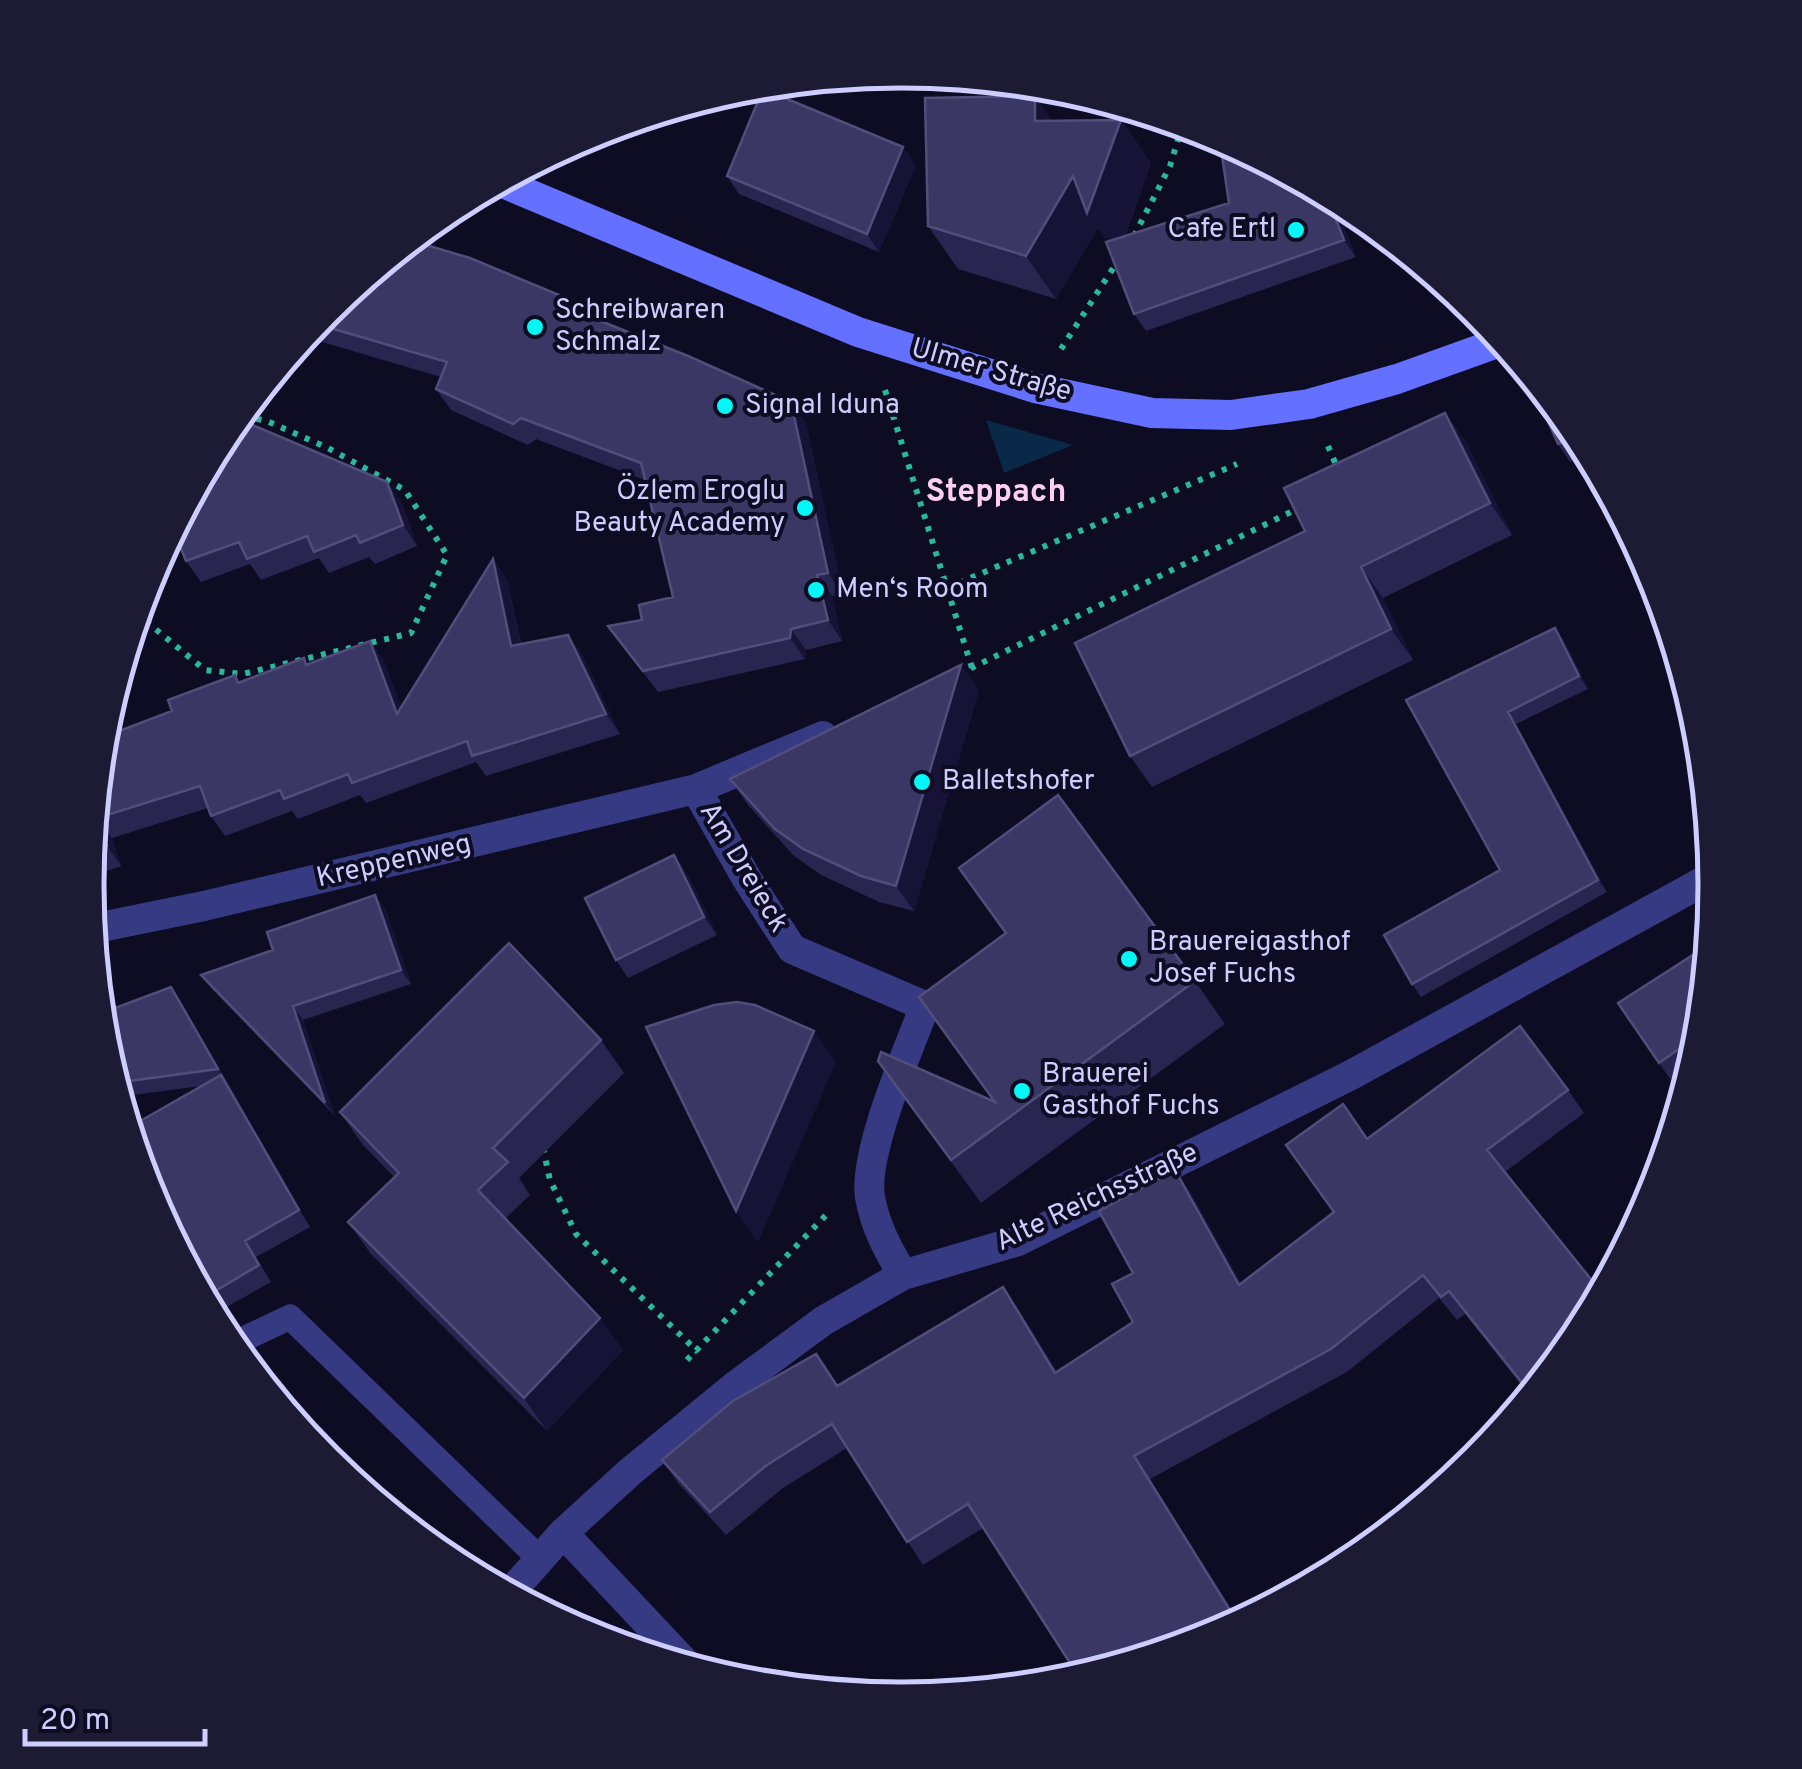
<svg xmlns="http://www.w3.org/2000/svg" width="1802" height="1769" font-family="Overpass,sans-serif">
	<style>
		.water { fill: #0a2848 }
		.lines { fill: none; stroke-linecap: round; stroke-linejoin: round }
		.path { stroke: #29b7a0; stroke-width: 6; stroke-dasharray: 5 8; stroke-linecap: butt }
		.lane { stroke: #363a83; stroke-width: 25 }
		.street { stroke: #363a83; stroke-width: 30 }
		.secondary { stroke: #6470ff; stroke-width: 30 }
		.wall { fill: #282551 }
		.shaded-wall { fill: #161336 }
		.building { fill: #3a3764; stroke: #514e7c; stroke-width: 2.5 }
		.poi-dot { fill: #00f8f8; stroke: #0e0c22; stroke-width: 4 }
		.labels { text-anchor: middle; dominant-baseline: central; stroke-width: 8; stroke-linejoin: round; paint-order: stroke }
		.poi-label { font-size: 28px; fill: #cecdff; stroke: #0e0c22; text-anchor: start }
		.street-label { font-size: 28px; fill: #cecdff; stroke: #0e0c22 }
		.quarter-label { font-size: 32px; font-weight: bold; fill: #ffcff2; stroke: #0e0c22 }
		.rim { fill: none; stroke: #cecdff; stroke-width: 5 }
	</style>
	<rect width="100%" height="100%" fill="#0e0c22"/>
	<path class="water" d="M986 420 1073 445 1004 473Z"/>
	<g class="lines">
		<path class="path" d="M1134 236 1170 166 1183 123
			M1061 349 1119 259
			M885 390 972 668
			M1328 446 1339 472
			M947 588 1237 464
			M136 613 205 670 243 674 411 633 447 555 405 490 328 448 267 421 239 415
			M959 674 1299 508
			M543 1148 550 1180 576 1234 698 1352
			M687 1360 827 1214"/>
		<path class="lane" d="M231 1345 290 1317 539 1558"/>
		<path class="street" d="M823 736 696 789 747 879 792 949 925 1006C908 1050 863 1154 870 1197 875 1226 888 1250 903 1275
			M91 929 204 906 696 789
			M563 1533 689 1667
			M509 1594 563 1533 631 1471 735 1386 823 1321 903 1275 1018 1241 1351 1075 1715 875"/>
		<path class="secondary" d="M498 181 858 332 1035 388 1152 413 1231 415 1309 404 1397 379 1503 341"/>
	</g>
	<path class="wall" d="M1121 120 1151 163 1125 236 1229 203 1332 196 1356 257 1146 331 1134 314 1107 241 1098 228 1056 299 958 269 928 226 1053 121Z
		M916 165 879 252 739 194 727 176Z
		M325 308 580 313 806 423 843 594 832 596 842 641 806 650 805 659 658 692 608 626 642 620 673 597 645 480 536 439 528 445 451 410 436 389 441 377 302 336Z
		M243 409 248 423 387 482 402 503 417 546 375 564 369 557 329 573 319 558 261 580 250 564 201 582 186 561 182 551 155 561 224 432Z
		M1445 413 1467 444 1512 535 1383 598 1413 660 1152 787 1130 756 1305 531Z
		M1579 432 1590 454 1570 462 1558 444Z
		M507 579 521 644 568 635 582 655 620 734 486 776 476 762 366 803 360 795 298 819 292 811 225 836 211 816 208 808 112 838 121 866 87 878 101 738 172 711 235 675 240 683 308 665 370 641 384 661 401 707Z
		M1564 640 1588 689 1516 724 1607 892 1421 997 1412 984 1500 870 1406 700Z
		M961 665 979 690 914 911 879 902 821 875 793 855 748 805 730 779Z
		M674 855 687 873 717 935 628 978 616 960Z
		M959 868 1195 981 1225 1024 981 1203 878 1061 993 1101 919 997 1005 933Z
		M375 895 385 908 411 984 303 1020 335 1116 211 988 201 975 273 950Z
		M1710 944 1700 1044 1694 1062 1670 1079 1618 1003Z
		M180 1000 310 1227 256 1257 271 1282 223 1309 204 1279 195 1283 148 1196 201 1086 118 1097 102 1043Z
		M601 1040 624 1073 519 1178 530 1195 505 1219 623 1350 547 1431 371 1254 348 1222 395 1178 362 1144 340 1112Z
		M1568 1090 1584 1113 1505 1172 1578 1337 1530 1396 1465 1314 1457 1320 1439 1298 1347 1372 1150 1479 1240 1623 1212 1637 983 1528 923 1565 847 1448 783 1488 726 1535 678 1483 662 1460 838 1386 1003 1287 1019 1310 1057 1372 1133 1322V1273L1191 1193 1241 1283 1334 1212 1367 1139Z"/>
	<path class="shaded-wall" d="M1035 96 1065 139 1035 121Z
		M1121 120 1151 163 1117 256 1098 228 1056 299 1026 256 1073 176Z
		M903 147 916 165 879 252 867 234Z
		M1325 192 1332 196 1356 257 1344 240Z
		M571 300 586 321 568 308Z
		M791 402 806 423 843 594 828 573Z
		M243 409 256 441 241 420 239 414Z
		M1445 413 1467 444 1512 535 1490 503Z
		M387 482 402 503 417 546 403 525Z
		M493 559 507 579 525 666 511 646Z
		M1361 567 1383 598 1413 660 1391 629Z
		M817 575 832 596 842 641 828 620Z
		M1555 628 1564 640 1588 689 1579 676Z
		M791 629 806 650 805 659 790 638Z
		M568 635 582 655 620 734 606 714Z
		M370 641 384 661 411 734 397 714Z
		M961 665 979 690 914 911 896 886Z
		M1508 712 1516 724 1607 892 1598 880Z
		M97 818 112 838 121 866 107 846Z
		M674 855 687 873 717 935 704 917Z
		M375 895 385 908 411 984 401 970Z
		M171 987 180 1000 228 1082 218 1069Z
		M293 1006 303 1020 335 1116 325 1103Z
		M814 1031 836 1062 758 1243 736 1211Z
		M221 1075 233 1091 310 1227 299 1210Z
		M1175 1170 1191 1193 1255 1308 1239 1285Z
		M1003 1287 1019 1310 1071 1396 1055 1373Z
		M600 1318 623 1350 547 1431 524 1398Z
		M1134 1456 1150 1479 1240 1623H1238Z"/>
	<path class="building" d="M763 89 903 147 867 234 727 176Z
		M1035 96V121L1121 120 1087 213 1073 176 1026 256 928 226 925 98Z
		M1219 135 1325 192 1344 240 1134 314 1106 242 1229 203Z
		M409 240 470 258 571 300 568 308 688 356 791 402 828 573 817 575 828 620 791 629 790 638 643 671 608 626 642 620 639 605 673 597 641 463 521 418 513 424 436 389 447 362 313 323 325 308Z
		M1538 383 1579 432 1580 435 1558 444 1532 385Z
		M1445 413 1490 503 1361 567 1391 629 1130 756 1075 643 1305 531 1284 488Z
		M239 414 241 420 387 482 403 525 360 543 356 535 314 552 307 536 247 559 239 542 186 561 173 528 224 432Z
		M493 559 511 646 568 635 606 714 472 756 467 741 352 783 348 774 284 799 280 790 211 816 200 786 97 818 107 846 90 852 101 738 172 711 168 700 235 675 238 683 304 658 306 665 370 641 397 714Z
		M1555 628 1579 676 1508 712 1598 880 1412 984 1384 935 1500 870 1406 700Z
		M961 665 896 886 861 876 803 849 775 829 730 779Z
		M1058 795 1195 981 951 1160 878 1061 881 1052 995 1102 919 997 1006 933 959 868Z
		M674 855 704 917 616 960 585 898Z
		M375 895 401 970 293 1006 325 1103 201 975 273 950 267 932Z
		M509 943 601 1040 493 1148 508 1162 478 1190 600 1318 524 1398 348 1222 399 1173 340 1112Z
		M1710 944 1699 1047 1693 1039 1659 1063 1618 1003Z
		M171 987 218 1069 114 1083 102 1043 99 1014Z
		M737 1002 755 1005 814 1031 736 1211 646 1027 714 1005Z
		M1520 1026 1568 1090 1487 1150 1602 1293 1578 1337 1531 1394 1449 1291 1441 1297 1423 1275 1331 1349 1134 1456 1238 1623 1212 1637 1079 1677 968 1504 907 1542 832 1424 767 1465 710 1512 662 1460 733 1401 816 1354 837 1386 1003 1287 1055 1373 1133 1322 1112 1284 1133 1273 1099 1211 1175 1170 1239 1285 1334 1212 1286 1145 1343 1104 1367 1139Z
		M221 1075 299 1210 245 1241 259 1265 212 1293 193 1261 186 1266 148 1196 128 1128Z
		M356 1480 373 1500 353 1483Z"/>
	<g class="poi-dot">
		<circle cx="1296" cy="230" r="10"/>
		<circle cx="535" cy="327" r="10"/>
		<circle cx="725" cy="406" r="10"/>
		<circle cx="805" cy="508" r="10"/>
		<circle cx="816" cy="590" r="10"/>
		<circle cx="922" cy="782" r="10"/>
		<circle cx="1129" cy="959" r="10"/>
		<circle cx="1022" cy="1091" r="10"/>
	</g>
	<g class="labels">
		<g class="poi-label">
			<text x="1276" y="230" text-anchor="end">Cafe Ertl</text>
			<text x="555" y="311">Schreibwaren<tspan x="555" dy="32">Schmalz</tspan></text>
			<text x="745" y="406">Signal Iduna</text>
			<text x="785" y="492" text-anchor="end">Özlem Eroglu<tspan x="785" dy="32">Beauty Academy</tspan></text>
			<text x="836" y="590">Men‘s Room</text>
			<text x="942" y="782">Balletshofer</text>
			<text x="1149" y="943">Brauereigasthof<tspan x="1149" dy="32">Josef Fuchs</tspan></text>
			<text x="1042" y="1075">Brauerei<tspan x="1042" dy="32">Gasthof Fuchs</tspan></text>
		</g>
		<g class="street-label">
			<text transform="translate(991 371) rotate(16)">Ulmer Straße</text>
			<text transform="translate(394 862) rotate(-13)">Kreppenweg</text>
			<text transform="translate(743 868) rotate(59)">Am Dreieck</text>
			<text transform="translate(1097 1198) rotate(-25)">Alte Reichsstraße</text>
		</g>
		<g class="quarter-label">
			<text x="996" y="493">Steppach</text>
		</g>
	</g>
	<path d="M0 0H1802V1769H0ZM104 885a797 797 0 1 1 1594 0a797 797 0 1 1-1594 0Z" fill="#1d1b34" fill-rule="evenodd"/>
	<path class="rim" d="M104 885a797 797 0 1 1 1594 0a797 797 0 1 1-1594 0Z"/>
	<path d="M25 1729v15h180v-15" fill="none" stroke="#cecdff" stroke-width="5"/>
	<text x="40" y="1729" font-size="30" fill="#cecdff" stroke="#0e0c22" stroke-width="8" paint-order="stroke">20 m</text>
</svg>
